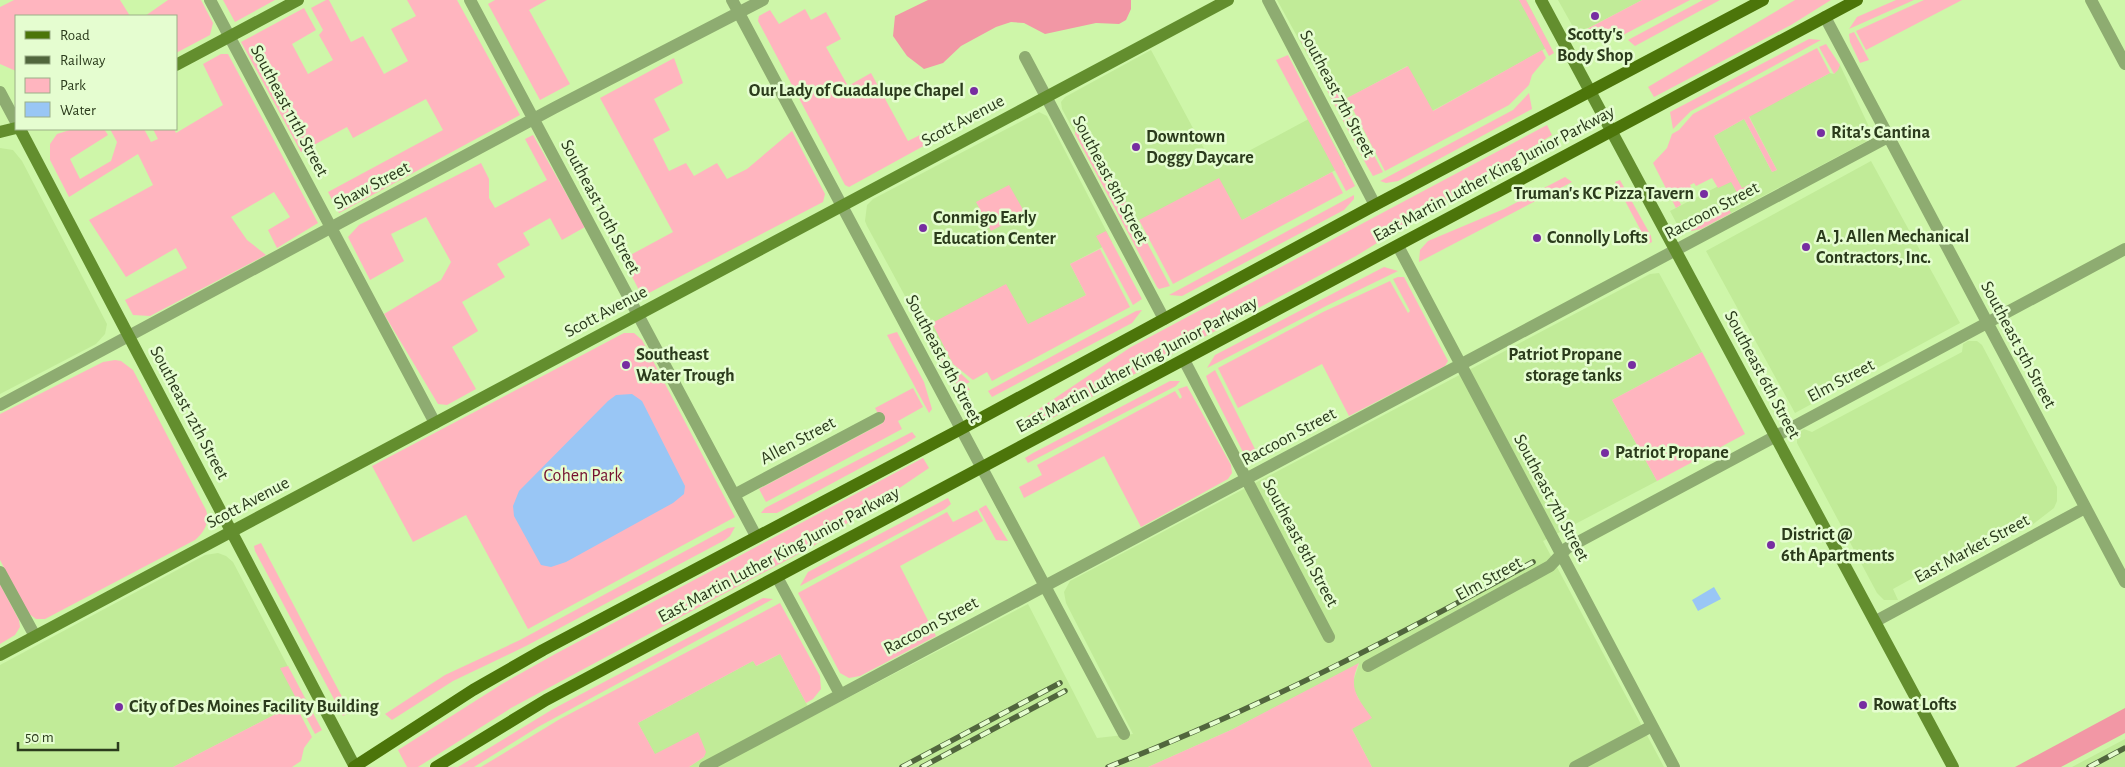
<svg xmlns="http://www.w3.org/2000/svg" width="2125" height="767" font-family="'Alegreya Sans',sans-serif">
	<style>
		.built { fill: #c1eb98 }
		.green { fill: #ffb5bf }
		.forest { fill: #f297a5 }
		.water { fill: #99c6f5 }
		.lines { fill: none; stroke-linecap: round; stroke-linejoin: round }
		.street { stroke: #8eac71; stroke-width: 12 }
		.secondary { stroke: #638e2e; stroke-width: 12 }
		.primary { stroke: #4c750a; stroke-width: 12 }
		.rail-casing { stroke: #51663d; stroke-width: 5.5 }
		.rail { stroke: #e5fdd0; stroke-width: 4; stroke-dasharray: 11; stroke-linecap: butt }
		.poi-dot { fill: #772ea1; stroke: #e5fdd0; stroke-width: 2 }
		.labels { text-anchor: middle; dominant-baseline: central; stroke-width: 5; stroke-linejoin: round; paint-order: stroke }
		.poi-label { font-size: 18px; font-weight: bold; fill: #2b3b1c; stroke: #e5fdd0; text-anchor: start }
		.street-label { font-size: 18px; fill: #2b3b1c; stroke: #e5fdd0 }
		.park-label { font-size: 18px; fill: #75102e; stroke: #e5fdd0 }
	</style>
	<rect width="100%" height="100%" fill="#cef6a9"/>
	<path class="built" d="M1277 0H1526L1550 46 1432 111 1407 66 1335 105Z
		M1558 0H1642L1577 34Z
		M1151 50 1215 169 1318 114 1345 165 1242 220H1139L1126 227 1062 109 1061 102 1065 97Z
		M1840 65 1871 131 1867 141 1701 229 1691 231 1678 226 1670 211 1736 177 1714 136 1744 119 1772 172 1777 170 1749 116 1830 73 1834 74Z
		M1039 112 1047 116 1049 120 1112 242 1070 264 1086 295 944 368 867 226 865 221 867 205 873 199Z
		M0 148 13 150 22 161 107 324 105 334 96 344 0 394Z
		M1871 161 1960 323 1795 413 1706 251Z
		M1659 273 1702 352 1612 400 1657 481 1543 541 1664 767H1372L1352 729 1360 701 1354 690 1353 682 1359 664 1233 729 1148 767H689L704 757 655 755 638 723 753 661 757 666 780 654 813 716 1028 604 1097 738 1133 734 1066 603 1064 592 1070 581 1650 274Z
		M1968 341H1977L1982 345 2057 487V501L2054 508 2028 528 2022 518 1893 589 1898 600H1884L1877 593 1797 443V434L1804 429 1812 432 1962 352 1963 344Z
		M218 553 226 556 233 562 305 699 173 767H0V665L205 555Z
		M2125 739V767H2072Z"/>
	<path class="green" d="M14 0H120L130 16H16V71L0 64V7Z
		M168 0H201L213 23 210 35 176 53V16H145Z
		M223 0H275L235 22Z
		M326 0H329L351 42 363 36 384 74 408 61 391 29 416 16 407 0H457L520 115 339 213 328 192 443 130 426 99 353 138 347 127 301 152 241 42 304 8 316 30 292 44 308 74 333 60 319 35 323 30 311 8Z
		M495 0H547L529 10 570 84 540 100 488 4Z
		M1519 0H1526L1554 53 1549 56Z
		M1642 0H1690L1623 35 1603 32 1587 36 1585 30Z
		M1703 0H1720L1635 46 1628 40Z
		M1795 0H1831L1791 25 1654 97 1648 87Z
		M1896 0H1914L1849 29 1857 17Z
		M1924 0H1962L1866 50 1856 31Z
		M805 9 811 20 826 12 841 39 826 47 848 86 871 73 908 141 924 133 929 143 849 187 845 185 758 21 759 16 770 10 779 24Z
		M1854 32 1869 60 1860 63 1850 42 1849 34Z
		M1308 34 1383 172 1373 176 1367 166 1301 41Z
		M1809 39 1821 40 1691 111 1673 129 1670 112Z
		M1826 44 1840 65 1838 70 1834 74 1819 47Z
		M1817 48 1830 73 1749 117 1777 170 1772 172 1744 119 1714 136 1742 188 1750 184 1753 188 1739 196 1731 182 1718 188 1712 178 1696 186 1694 183 1690 185 1693 191 1678 198 1681 205 1676 208 1653 163 1667 148 1672 134 1679 130 1693 114Z
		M1542 50 1546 58 1532 75 1529 85 1509 105 1385 171 1347 98 1408 66 1433 111Z
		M221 54H228L318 223 277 248 268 230 290 217 274 192 231 217 247 240 266 255 150 316 133 315 125 300 187 268 176 248 126 277 89 220 153 185 138 154 69 197 50 160V144L57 134 73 129H104L108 135 70 159 80 179 111 161 117 142 110 129H144L151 142 158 139 153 129H174L176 133 223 105 203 64Z
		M1288 55 1355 186 1346 191 1276 60Z
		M674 58 683 83 654 99 670 130 653 139 669 171 686 163 694 176 717 163 727 179 747 169 792 131 825 194 823 202 645 295 641 294 623 259 673 232 600 98Z
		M1529 93 1532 109 1398 181 1386 183 1380 181 1513 110Z
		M1084 123 1170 286 1159 289 1157 287 1075 134 1076 127Z
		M1547 125 1552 135 1356 256 1024 433 1018 423 1131 347Z
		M533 135 585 227 562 240 550 218 523 233 530 245 497 264 505 277 462 302 478 331 452 347 476 389 447 405 438 404 384 314 441 280 451 262 426 217 391 234 404 261 370 280 348 237 359 225 481 163 489 179V198L495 208 547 180 525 139Z
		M1332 172 1343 193 1173 284 1139 220 1219 178 1242 220Z
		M1565 177 1572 182 1419 262 1420 250 1428 241 1504 209Z
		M1620 180 1651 236 1652 242 1648 244 1615 182Z
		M1009 185 1025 213 991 231 976 202Z
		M1354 195V199L1344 210 1182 296 1169 295Z
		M1727 206 1731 213 1701 229 1691 231 1689 227Z
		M1106 231 1142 299 1133 305 1096 236Z
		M1100 249 1130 307 992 381 987 372 973 380 953 364 932 323 1006 284 1028 324 1086 295 1070 264Z
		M1384 267 1398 271 1326 306 1207 368 1215 355Z
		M1398 277H1404L1448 361 1445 366 1349 416 1322 364 1238 408 1218 368 1323 312 1390 281 1408 313 1410 311 1393 279Z
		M1142 310 1132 323 992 397 988 391 1136 311Z
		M923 313 949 363 970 382 966 384 970 390 963 392 943 366 915 315Z
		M897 332 924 382 932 409 929 413 887 335Z
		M624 333H634L642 340 735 517 528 629 466 515 413 542 372 466Z
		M1702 352 1745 434 1657 481 1612 400Z
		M115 360 121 361 133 370 206 510C210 523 204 532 195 540L45 619H36L28 613 0 560V414L103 362Z
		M1215 370 1258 455 1247 460 1209 385 1206 376Z
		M1170 381H1180L1176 386 1028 463 1025 458 1033 453Z
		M1187 386 1231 465 1232 473 1228 479 1141 527 1104 456 1024 498 1019 487 1042 475 1037 465 1175 391 1180 399 1182 397 1178 389Z
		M913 388 923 407 898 421 902 429 766 502 759 489 883 423 875 408Z
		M912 432 916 437 905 444 777 513H761L765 508Z
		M923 458 929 468 815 545 511 708 418 767H407L398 750 502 684 557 653Z
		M948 498 951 504 945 509 800 586 808 572Z
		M986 505 1008 541 996 540 979 509Z
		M977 510 983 521 900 566 936 636 860 676 849 678 840 673 798 593 947 512 953 522Z
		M735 527 730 536 725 540 526 646 453 681 392 720 385 714 445 675 520 640 728 528Z
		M261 543 350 712 343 716 255 551 254 546Z
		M0 584 19 620 20 627 15 635 0 644Z
		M763 598 773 599 538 727 474 767H458L553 709Z
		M780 603 820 676 821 689 813 699 806 703 780 654 756 666 753 661 638 723 655 754 698 732 706 752 704 757 689 767H481L560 719Z
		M1359 663C1347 688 1358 698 1372 718L1352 729 1372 767H1148L1233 729Z
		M288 666 322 730 315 734 280 668Z
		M295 704 312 737 304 748 301 761 292 767H173Z"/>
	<path class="forest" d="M928 0H1131V9L1126 20 1119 24 1096 23 1045 34 1024 23 1011 22 996 27 961 46 943 63 924 69 907 56 893 36 895 16Z
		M2125 708V733L2061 767H2015Z"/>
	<path class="water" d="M632 394 642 401 685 486 684 494 673 503 566 562 551 567 541 565 514 516 513 506 519 491 608 401 616 395Z
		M1714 587 1721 599 1698 611 1692 600Z"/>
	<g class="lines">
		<path class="street" d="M210 0 435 423
			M470 0 756 536
			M732 0 1124 734
			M1268 0 1375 205
			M2091 0 2125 64
			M1825 17 2125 582
			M1025 57 1164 319
			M0 92 16 122
			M1398 246 1674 767
			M1184 360 1329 637
			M0 405 554 108 763 0
			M734 495 879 418
			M0 572 35 636
			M777 577 840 694
			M1876 621 2085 508
			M1368 666 1550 566 1567 548 2125 249
			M705 767 1888 137
			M1575 767 1652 726"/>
		<path class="secondary" d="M1541 0 1953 767
			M176 65 298 0
			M20 129 355 767
			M0 132 16 128
			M0 655 1228 0"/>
		<path class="primary" d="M354 767 473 690 543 650 961 429 1375 205 1763 0
			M436 767 546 700 1857 0"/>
		<g class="rail-casing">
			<path id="rail" d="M902 767 1060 683
				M922 767 1065 691
				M1108 767C1258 709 1392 639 1533 562
				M2089 767 2125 748"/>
		</g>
		<use href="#rail" class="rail"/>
	</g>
	<g class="poi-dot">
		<circle cx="1595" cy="16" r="5"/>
		<circle cx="974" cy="91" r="5"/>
		<circle cx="1821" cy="133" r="5"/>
		<circle cx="1136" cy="147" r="5"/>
		<circle cx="1704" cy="194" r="5"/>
		<circle cx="923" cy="228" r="5"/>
		<circle cx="1537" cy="238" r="5"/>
		<circle cx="1806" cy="247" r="5"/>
		<circle cx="626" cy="365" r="5"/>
		<circle cx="1632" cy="365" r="5"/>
		<circle cx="1605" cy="453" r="5"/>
		<circle cx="1771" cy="545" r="5"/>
		<circle cx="1863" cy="705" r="5"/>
		<circle cx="119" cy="707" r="5"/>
	</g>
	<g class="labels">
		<g class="poi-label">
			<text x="1595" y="35" text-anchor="middle">Scotty's<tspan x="1595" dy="21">Body Shop</tspan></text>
			<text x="964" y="91" text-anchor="end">Our Lady of Guadalupe Chapel</text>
			<text x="1831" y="133">Rita's Cantina</text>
			<text x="1146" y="137">Downtown<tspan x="1146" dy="21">Doggy Daycare</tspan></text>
			<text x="1694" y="194" text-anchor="end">Truman's KC Pizza Tavern</text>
			<text x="933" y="218">Conmigo Early<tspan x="933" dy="21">Education Center</tspan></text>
			<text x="1816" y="237">A. J. Allen Mechanical<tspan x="1816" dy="21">Contractors, Inc.</tspan></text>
			<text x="1547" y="238">Connolly Lofts</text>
			<text x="636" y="355">Southeast<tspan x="636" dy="21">Water Trough</tspan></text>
			<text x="1622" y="355" text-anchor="end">Patriot Propane<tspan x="1622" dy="21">storage tanks</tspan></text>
			<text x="1615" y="453">Patriot Propane</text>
			<text x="1781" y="535">District @<tspan x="1781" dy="21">6th Apartments</tspan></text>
			<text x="1873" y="705">Rowat Lofts</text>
			<text x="129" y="707">City of Des Moines Facility Building</text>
		</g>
		<g class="street-label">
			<text transform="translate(1337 94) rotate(62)">Southeast 7th Street</text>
			<text transform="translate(289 111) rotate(62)">Southeast 11th Street</text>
			<text transform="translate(963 121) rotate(-28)">Scott Avenue</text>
			<text transform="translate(1494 174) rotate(-28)">East Martin Luther King Junior Parkway</text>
			<text transform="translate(1110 180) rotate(62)">Southeast 8th Street</text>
			<text transform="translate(372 186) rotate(-28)">Shaw Street</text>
			<text transform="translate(600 207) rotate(62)">Southeast 10th Street</text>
			<text transform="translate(1712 211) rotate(-28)">Raccoon Street</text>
			<text transform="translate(606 312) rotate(-28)">Scott Avenue</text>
			<text transform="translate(2018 345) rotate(62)">Southeast 5th Street</text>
			<text transform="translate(943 359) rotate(62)">Southeast 9th Street</text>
			<text transform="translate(1137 365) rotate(-28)">East Martin Luther King Junior Parkway</text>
			<text transform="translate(1762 375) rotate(62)">Southeast 6th Street</text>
			<text transform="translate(1841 381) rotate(-28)">Elm Street</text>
			<text transform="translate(189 413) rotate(62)">Southeast 12th Street</text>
			<text transform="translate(1289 437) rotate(-28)">Raccoon Street</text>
			<text transform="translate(798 441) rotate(-28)">Allen Street</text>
			<text transform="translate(1551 498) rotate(62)">Southeast 7th Street</text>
			<text transform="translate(248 503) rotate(-28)">Scott Avenue</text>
			<text transform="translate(1300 543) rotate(62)">Southeast 8th Street</text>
			<text transform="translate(1972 549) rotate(-28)">East Market Street</text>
			<text transform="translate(779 555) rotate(-28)">East Martin Luther King Junior Parkway</text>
			<text transform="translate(1489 579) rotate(-29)">Elm Street</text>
			<text transform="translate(931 626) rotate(-28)">Raccoon Street</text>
		</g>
		<g class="park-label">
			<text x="583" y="476">Cohen Park</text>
		</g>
	</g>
	<rect x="15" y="15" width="162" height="115" fill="#e5fdd0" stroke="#9baf88"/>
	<rect x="25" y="31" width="25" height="8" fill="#4c750a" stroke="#9baf88"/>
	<text x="60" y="40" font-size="15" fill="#2b3b1c">Road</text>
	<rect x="25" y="56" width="25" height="8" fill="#51663d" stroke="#9baf88"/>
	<text x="60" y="65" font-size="15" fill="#2b3b1c">Railway</text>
	<rect x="25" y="78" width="25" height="15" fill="#ffb5bf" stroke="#9baf88"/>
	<text x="60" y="90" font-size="15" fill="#2b3b1c">Park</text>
	<rect x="25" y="102" width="25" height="15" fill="#99c6f5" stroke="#9baf88"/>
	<text x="60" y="115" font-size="15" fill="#2b3b1c">Water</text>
	<path d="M18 742v8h100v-8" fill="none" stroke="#2b3b1c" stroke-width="2.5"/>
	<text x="25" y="742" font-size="15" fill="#2b3b1c" stroke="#e5fdd0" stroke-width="4" paint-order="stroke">50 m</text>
</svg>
